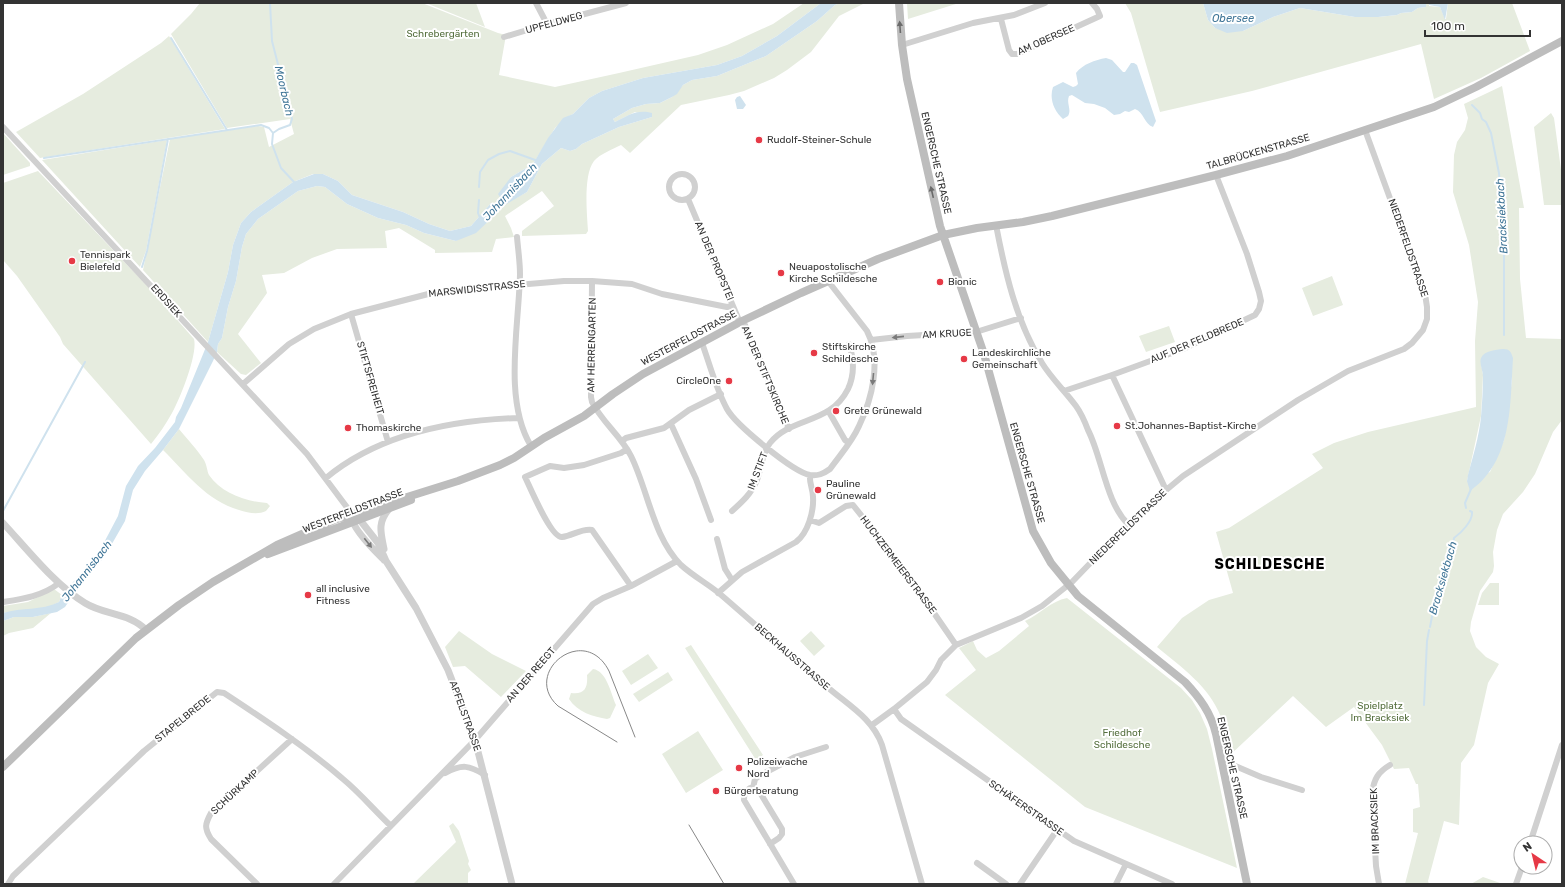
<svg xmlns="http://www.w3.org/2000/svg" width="1565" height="887" font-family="Rubik,sans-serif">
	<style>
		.green { fill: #e6ecdf; fill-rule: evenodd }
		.water { fill: #cfe2ee }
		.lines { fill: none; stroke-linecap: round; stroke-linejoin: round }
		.stream { stroke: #cfe2ee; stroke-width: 2 }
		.minor { stroke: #d0d0d0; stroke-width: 6 }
		.tertiary { stroke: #d0d0d0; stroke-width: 7 }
		.secondary { stroke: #bdbdbd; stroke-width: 8 }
		.tram { stroke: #888; stroke-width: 1 }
		.oneway { fill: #6a6a6a }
		.oneway2 { fill: #7a7a7a }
		.poi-dot { fill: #e63946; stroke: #fff; stroke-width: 1.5 }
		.labels { text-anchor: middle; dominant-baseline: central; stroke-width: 4; stroke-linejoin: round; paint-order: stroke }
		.street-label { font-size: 10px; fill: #333; stroke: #fff }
		.park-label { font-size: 10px; fill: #56703f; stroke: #fff }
		.poi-label { font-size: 10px; fill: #333; stroke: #fff; text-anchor: start }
		.water-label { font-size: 11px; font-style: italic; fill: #3f7597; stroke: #fff }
		.district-label { font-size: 14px; font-weight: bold; letter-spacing: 1px; fill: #000; stroke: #fff }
	</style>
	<rect width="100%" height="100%" fill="#fff"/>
	<path class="green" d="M200 3H422L498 33 506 35 499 75 555 87 619 73 698 55 727 45 773 24 804 3H821L777 36 742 56 717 65 643 78 602 91 589 98 573 114 569 116 555 128 533 164 511 177 501 199 496 203H491L471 226 450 231 429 224 403 212 352 195 338 181 323 174H313L293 182 251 212 241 223 233 245 228 272 208 342 143 270 170 139 258 126 264 127 269 147 294 134 290 119 227 128 171 34 191 14Z
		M426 3H476L485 27Z
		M840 3H865L839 16 811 52 787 70 774 78 744 91 729 95 681 105 630 153 621 145C613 149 600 154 594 161 583 175 587 214 588 231L586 234 522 236V231L554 206 542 191 505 216 511 228 514 237 496 239 492 252 435 253V250L399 228 385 231 387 248 337 249 312 258 284 273 262 275 267 293 238 334 261 363 246 375 241 374 217 352 218 344 222 338 228 307 236 281 242 247 246 234 258 219 298 191 317 186 325 187 347 204 378 218 406 225 424 233 456 241 488 221 507 203 527 192 542 164 561 148 570 151 576 149 582 144 619 127 652 117 635 112 615 122 613 119 632 108 646 104 660 103 672 97 683 85 692 80 717 76 766 56 817 21 835 5Z
		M907 3H959L908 19Z
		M1125 3H1203L1208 20 1215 28 1243 31 1273 17 1300 8 1355 17H1378L1397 15 1401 13 1412 12 1418 8 1426 7V4L1429 3V6L1440 7 1445 19H1446L1448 3H1512L1530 51 1481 78 1434 99 1421 44 1252 91 1160 112 1131 13Z
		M169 36 225 129 40 158 16 132 83 94 161 43Z
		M1502 86 1524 208H1519L1520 279 1526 338 1562 339V420L1553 432 1535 474 1523 492 1503 514 1497 530 1493 552 1494 566 1493 572 1480 591 1471 622 1470 631 1476 647 1486 657 1499 664 1488 683 1474 745 1461 763 1459 825 1444 821 1428 881 1429 884H1405L1418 833 1413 832V809L1420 807 1418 784H1416L1409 768 1394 769 1382 745 1354 707 1326 727 1293 696 1229 756C1227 743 1225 729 1221 717 1209 686 1181 667 1157 647L1182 618 1209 600 1233 593 1216 532 1229 528 1323 468 1312 454 1334 443 1368 432 1476 407 1475 341 1478 302 1469 245 1453 192 1454 155 1457 142 1465 130 1468 118 1464 104ZM1481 363 1512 370V380L1504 440 1490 472 1467 481 1481 416 1483 375Z
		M1551 113 1554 118 1562 177V205H1544L1534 127Z
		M3 133 30 163V166L3 175Z
		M167 140 146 251 140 267 42 160Z
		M38 171 150 289 194 339C198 354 180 399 172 413 166 424 159 434 151 444L63 344 60 337 17 276 3 260V183Z
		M1332 276 1343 305 1313 316 1302 288Z
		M1169 326 1175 342 1146 352 1139 336Z
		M179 429C187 439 197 449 204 460 207 465 207 471 209 475 221 493 247 502 267 503L270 506 266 511C258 515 248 513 239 510 207 501 186 473 163 450Z
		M1490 583H1499V605H1478L1482 593Z
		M54 589 62 595 59 602 49 607 3 613V606L28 602Z
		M1067 598 1181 688 1192 700 1200 713 1207 729 1212 749 1237 868 1085 807 945 695 976 670 959 648 973 641 977 650 986 658 999 651 1029 626 1025 621C1040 614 1051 601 1067 598Z
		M51 613 33 628 9 633 3 636V621L14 617H33Z
		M459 631 492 654 526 671 501 697 465 666 453 667 445 647Z
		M811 631 825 646 814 656 800 641Z
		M691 645 763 755 756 760 685 648Z
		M648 654 658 668 631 685 622 671Z
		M593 669C607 671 611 694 616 705L610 718 607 719C594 717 577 712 569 699L571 693C585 695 588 687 587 675Z
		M668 672 673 680 639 702 633 694Z
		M698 731 723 770 686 793 662 754Z
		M453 823 459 831 469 861 468 864 471 870 468 873V884H413L456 842 449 826Z
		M1483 877 1503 884H1471Z"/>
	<path class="water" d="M821 3H840L835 5 817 21 766 56 717 76 692 80 683 85 677 94 672 97 660 103 646 104 632 108 613 119 615 122C628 115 638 109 652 113V117L619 127 582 144 576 149 570 151 561 148 542 164 527 192 500 208 498 212 476 233 456 241 424 233 406 225 378 218 347 204 325 187 317 186 298 191 258 219 246 234 242 247 236 281 228 307 222 338 218 344 217 352 213 361 179 429 163 450 145 471 133 490 125 521 105 556 78 588 65 607 57 612 33 617H14L3 621V613C22 607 41 611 59 602L62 595 99 552 118 516 126 486 138 466 155 448 175 422 176 417 181 408 208 342 228 272 233 245 241 223 251 212 293 182 314 174H323L338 181 352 195 403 212 429 224 450 231 471 226 491 203H496L501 199 498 194 511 177 533 164 548 138 563 118 573 114 589 98 602 91 643 78 717 65 742 56 777 36Z
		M1203 3H1448L1445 20 1440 7 1429 5V4H1426V7L1418 8 1412 12 1401 13 1397 15 1378 17H1355L1300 8 1273 17 1243 31 1227 33 1215 28 1208 20Z
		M1106 58 1112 60 1123 72H1125L1131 63H1134L1137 65 1156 121 1153 127C1144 124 1144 112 1135 109L1129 112 1125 111 1120 114 1114 115 1105 108 1094 104 1085 103 1072 95 1069 96C1066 104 1072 109 1068 116L1063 119C1054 111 1049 99 1053 87L1063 82 1073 87 1076 86 1078 84 1076 73C1083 64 1095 60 1106 58Z
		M740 96 746 105 743 109H737L735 100 737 97Z
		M1503 349C1510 349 1511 352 1513 358 1510 404 1513 461 1470 491L1467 481 1468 475C1473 456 1479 437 1481 417 1482 404 1483 390 1483 377 1483 370 1479 364 1481 358 1485 350 1496 350 1503 349Z"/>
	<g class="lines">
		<path class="stream" d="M270 3 272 41 292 119 290 125 279 129 273 133 272 144 281 168 295 183
			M171 38 227 130
			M1472 105 1480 113 1482 119 1486 122 1491 133 1499 173 1504 237V335
			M44 158 261 125 269 128 273 133
			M479 187 480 172 488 160 499 154 510 151 538 161
			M479 200 478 213 480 218
			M142 267 147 251 168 139
			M1466 508 1465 503 1471 489
			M3 511 85 362
			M1430 627 1435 601 1447 558 1452 551 1454 538C1461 533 1473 521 1472 512L1470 511
			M1424 705 1427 641 1429 630"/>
		<path class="minor" d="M536 3 547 24
			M1001 19 1009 50 1012 54H1017L1100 16 1097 9 1092 3
			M504 37 547 24 626 3
			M902 45 973 23 1014 15 1045 3
			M3 127 307 454 352 514
			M669 187a13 13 0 1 1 26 0a13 13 0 1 1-26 0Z
			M688 199 738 318 745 325 748 332 789 429
			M996 225C1005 272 1016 321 1042 363 1051 378 1065 391 1076 406 1081 413 1085 422 1088 430 1102 457 1106 503 1128 524
			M517 237C518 249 520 262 520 274 519 326 503 400 531 446
			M592 281 591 397 592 402C602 422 621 436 631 456 648 490 653 537 681 565 693 576 708 584 720 594 755 624 789 655 825 685 846 704 872 717 882 745L922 884
			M351 314 388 442
			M871 340 907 336 976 332 1021 318
			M702 343C710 365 716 389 727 409 736 425 793 472 810 475 818 476 823 474 830 469 840 455 852 442 859 426 872 399 882 360 867 331L828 281
			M1112 375 1166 490
			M243 384 289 344 314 329 351 314 436 292 564 281H592L632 284 662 294 727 307 733 306
			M1064 391 1112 375 1183 349 1255 315 1259 309 1261 301 1259 292 1247 254 1216 175
			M829 412 845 440 849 443
			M671 424 696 479 711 520
			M622 441 626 438 664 428 689 410 721 394
			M627 449 621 453 584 465 564 468 550 466 525 477C530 487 551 538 562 537 572 536 582 528 592 530L631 586
			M326 478C379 434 452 420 519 418
			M732 511C742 502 752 493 757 480 761 469 762 453 770 443 792 416 830 425 848 389 855 374 854 359 849 344
			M810 520 819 523 846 506 853 505 903 568 956 645
			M717 539 725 569 732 580
			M718 593 742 572 796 542C808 533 814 511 813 497 813 489 809 483 810 475
			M3 602C22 599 43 596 59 583
			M894 709 901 719 1074 841 1172 884
			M872 725 894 709 927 682 936 670 941 660 956 645 1021 618 1042 606 1072 582 1128 524 1153 501 1183 476 1298 400 1348 371 1404 349 1412 343 1423 330 1427 319V307L1425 294 1365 130
			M1222 763 1226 762 1261 777 1302 790
			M445 773C462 764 469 765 485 775
			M753 788 755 779 759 776 795 757 826 747
			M1530 843 1562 745
			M770 844 779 838 782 834V829L759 791 750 788C745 791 744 794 744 800L794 884
			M977 863 1006 884
			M8 884 13 876 144 751 217 692 224 693C265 720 306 747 343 779 360 793 375 811 391 826
			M257 884 211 839C204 828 205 824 211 813L292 739
			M334 884 475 740 593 604 603 598 631 586 677 561
			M1020 884 1057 830
			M1116 884 1126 864
			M1379 884 1376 866 1372 793C1374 779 1378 772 1390 765
			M1516 884 1522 867"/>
		<path class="tertiary" d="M355 516 360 520 378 543 386 561 416 608 448 670 475 740 512 884
			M352 518C353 530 376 552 384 560
			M3 523C27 549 55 585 85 603 104 615 130 613 146 630
			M384 549C381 533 377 523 389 509"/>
		<path class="secondary" d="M899 3 902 45 907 79 940 226 984 354 1033 531 1051 563 1078 596 1185 682C1200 698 1211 713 1216 734L1247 884
			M268 554 411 500
			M3 767 136 638 179 605 213 582 277 545 334 520 458 481 500 465 514 458 544 438 584 416 613 394 643 374 742 321 801 293 878 259 943 235 977 228 1023 222 1052 216 1216 175 1287 156 1434 107 1476 87 1562 41"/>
		<path class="tram" d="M617 742 558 706C521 673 584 622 609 671L635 737
			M689 825 724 884"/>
	</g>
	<defs><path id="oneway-solid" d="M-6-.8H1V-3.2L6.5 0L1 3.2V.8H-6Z"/></defs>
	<g class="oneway">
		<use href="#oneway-solid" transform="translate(900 27) rotate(-94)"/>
		<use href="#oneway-solid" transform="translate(932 192) rotate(-103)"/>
	</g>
	<g class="oneway2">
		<use href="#oneway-solid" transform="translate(898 337) rotate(174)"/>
		<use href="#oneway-solid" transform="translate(873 379) rotate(95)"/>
		<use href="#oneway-solid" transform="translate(368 543) rotate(52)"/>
	</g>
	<g class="poi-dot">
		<circle cx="759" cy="140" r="4"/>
		<circle cx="72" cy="261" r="4"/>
		<circle cx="781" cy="273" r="4"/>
		<circle cx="940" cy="282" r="4"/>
		<circle cx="814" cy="353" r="4"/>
		<circle cx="964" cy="359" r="4"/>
		<circle cx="729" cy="381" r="4"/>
		<circle cx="836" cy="411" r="4"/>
		<circle cx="1117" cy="426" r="4"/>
		<circle cx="348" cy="428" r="4"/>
		<circle cx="818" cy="490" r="4"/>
		<circle cx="308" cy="595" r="4"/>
		<circle cx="739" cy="768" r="4"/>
		<circle cx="716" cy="791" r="4"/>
	</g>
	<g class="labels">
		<g class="street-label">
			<text transform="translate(554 23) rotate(-15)">UPFELDWEG</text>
			<text transform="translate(1046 40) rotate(-24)">AM OBERSEE</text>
			<text transform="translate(1258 152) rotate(-16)">TALBRÜCKENSTRASSE</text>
			<text transform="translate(936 163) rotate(77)">ENGERSCHE STRASSE</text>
			<text transform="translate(1408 248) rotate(71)">NIEDERFELDSTRASSE</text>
			<text transform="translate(714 261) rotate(67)">AN DER PROPSTEI</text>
			<text transform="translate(477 289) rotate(-6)">MARSWIDISSTRASSE</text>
			<text transform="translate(166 301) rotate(48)">ERDSIEK</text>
			<text transform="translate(947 334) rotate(-3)">AM KRUGE</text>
			<text transform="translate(689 338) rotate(-28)">WESTERFELDSTRASSE</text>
			<text transform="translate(1197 341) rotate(-23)">AUF DER FELDBREDE</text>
			<text transform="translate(592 345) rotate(-89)">AM HERRENGARTEN</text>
			<text transform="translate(765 375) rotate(67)">AN DER STIFTSKIRCHE</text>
			<text transform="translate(370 378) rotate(74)">STIFTSFREIHEIT</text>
			<text transform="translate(758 471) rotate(-69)">IM STIFT</text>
			<text transform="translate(1027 473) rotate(74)">ENGERSCHE STRASSE</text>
			<text transform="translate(353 511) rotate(-21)">WESTERFELDSTRASSE</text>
			<text transform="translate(1128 527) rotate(-44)">NIEDERFELDSTRASSE</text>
			<text transform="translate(898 565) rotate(53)">HUCHZERMEIERSTRASSE</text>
			<text transform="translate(792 657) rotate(41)">BECKHAUSSTRASSE</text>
			<text transform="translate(531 675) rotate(-49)">AN DER REEGT</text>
			<text transform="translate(465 716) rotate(70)">APFELSTRASSE</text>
			<text transform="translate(183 719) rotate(-39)">STAPELBREDE</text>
			<text transform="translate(1232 768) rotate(77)">ENGERSCHE STRASSE</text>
			<text transform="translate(235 792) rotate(-43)">SCHÜRKAMP</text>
			<text transform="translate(1026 808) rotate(35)">SCHÄFERSTRASSE</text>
			<text transform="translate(1375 821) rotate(-92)">IM BRACKSIEK</text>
		</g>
		<g class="park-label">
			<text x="443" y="34">Schrebergärten</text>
			<text x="1380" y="706">Spielplatz<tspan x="1380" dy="12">Im Bracksiek</tspan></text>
			<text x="1122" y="733">Friedhof<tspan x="1122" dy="12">Schildesche</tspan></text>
		</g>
		<g class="poi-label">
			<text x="767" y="140">Rudolf-Steiner-Schule</text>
			<text x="80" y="255">Tennispark<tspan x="80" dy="12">Bielefeld</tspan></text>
			<text x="789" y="267">Neuapostolische<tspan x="789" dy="12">Kirche Schildesche</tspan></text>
			<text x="948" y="282">Bionic</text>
			<text x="822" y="347">Stiftskirche<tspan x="822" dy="12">Schildesche</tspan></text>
			<text x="972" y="353">Landeskirchliche<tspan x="972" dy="12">Gemeinschaft</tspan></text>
			<text x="721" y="381" text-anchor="end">CircleOne</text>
			<text x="844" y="411">Grete Grünewald</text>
			<text x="1125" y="426">St.Johannes-Baptist-Kirche</text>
			<text x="356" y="428">Thomaskirche</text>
			<text x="826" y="484">Pauline<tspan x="826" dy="12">Grünewald</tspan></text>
			<text x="316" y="589">all inclusive<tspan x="316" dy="12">Fitness</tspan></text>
			<text x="747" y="762">Polizeiwache<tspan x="747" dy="12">Nord</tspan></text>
			<text x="724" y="791">Bürgerberatung</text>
		</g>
		<g class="water-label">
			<text x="1233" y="18">Obersee</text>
			<text transform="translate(284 91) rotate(77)">Moorbach</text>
			<text transform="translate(510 192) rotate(-47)">Johannisbach</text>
			<text transform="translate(1502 216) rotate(-93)">Bracksiekbach</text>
			<text transform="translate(87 571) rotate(-52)">Johannisbach</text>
			<text transform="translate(1443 578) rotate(-74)">Bracksiekbach</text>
		</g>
		<g class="district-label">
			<text x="1270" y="564">SCHILDESCHE</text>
		</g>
	</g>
	<rect width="1565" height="887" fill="none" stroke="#333333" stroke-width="8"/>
	<g transform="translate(1533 855) rotate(325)"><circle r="19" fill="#ffffff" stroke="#adadad"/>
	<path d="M0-3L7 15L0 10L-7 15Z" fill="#e63946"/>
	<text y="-6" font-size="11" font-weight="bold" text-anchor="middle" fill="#333333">N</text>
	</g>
	<path d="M1425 30v6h105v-6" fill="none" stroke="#333333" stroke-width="2"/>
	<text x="1431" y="30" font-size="12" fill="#333333" stroke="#ffffff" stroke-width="3" paint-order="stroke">100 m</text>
</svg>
